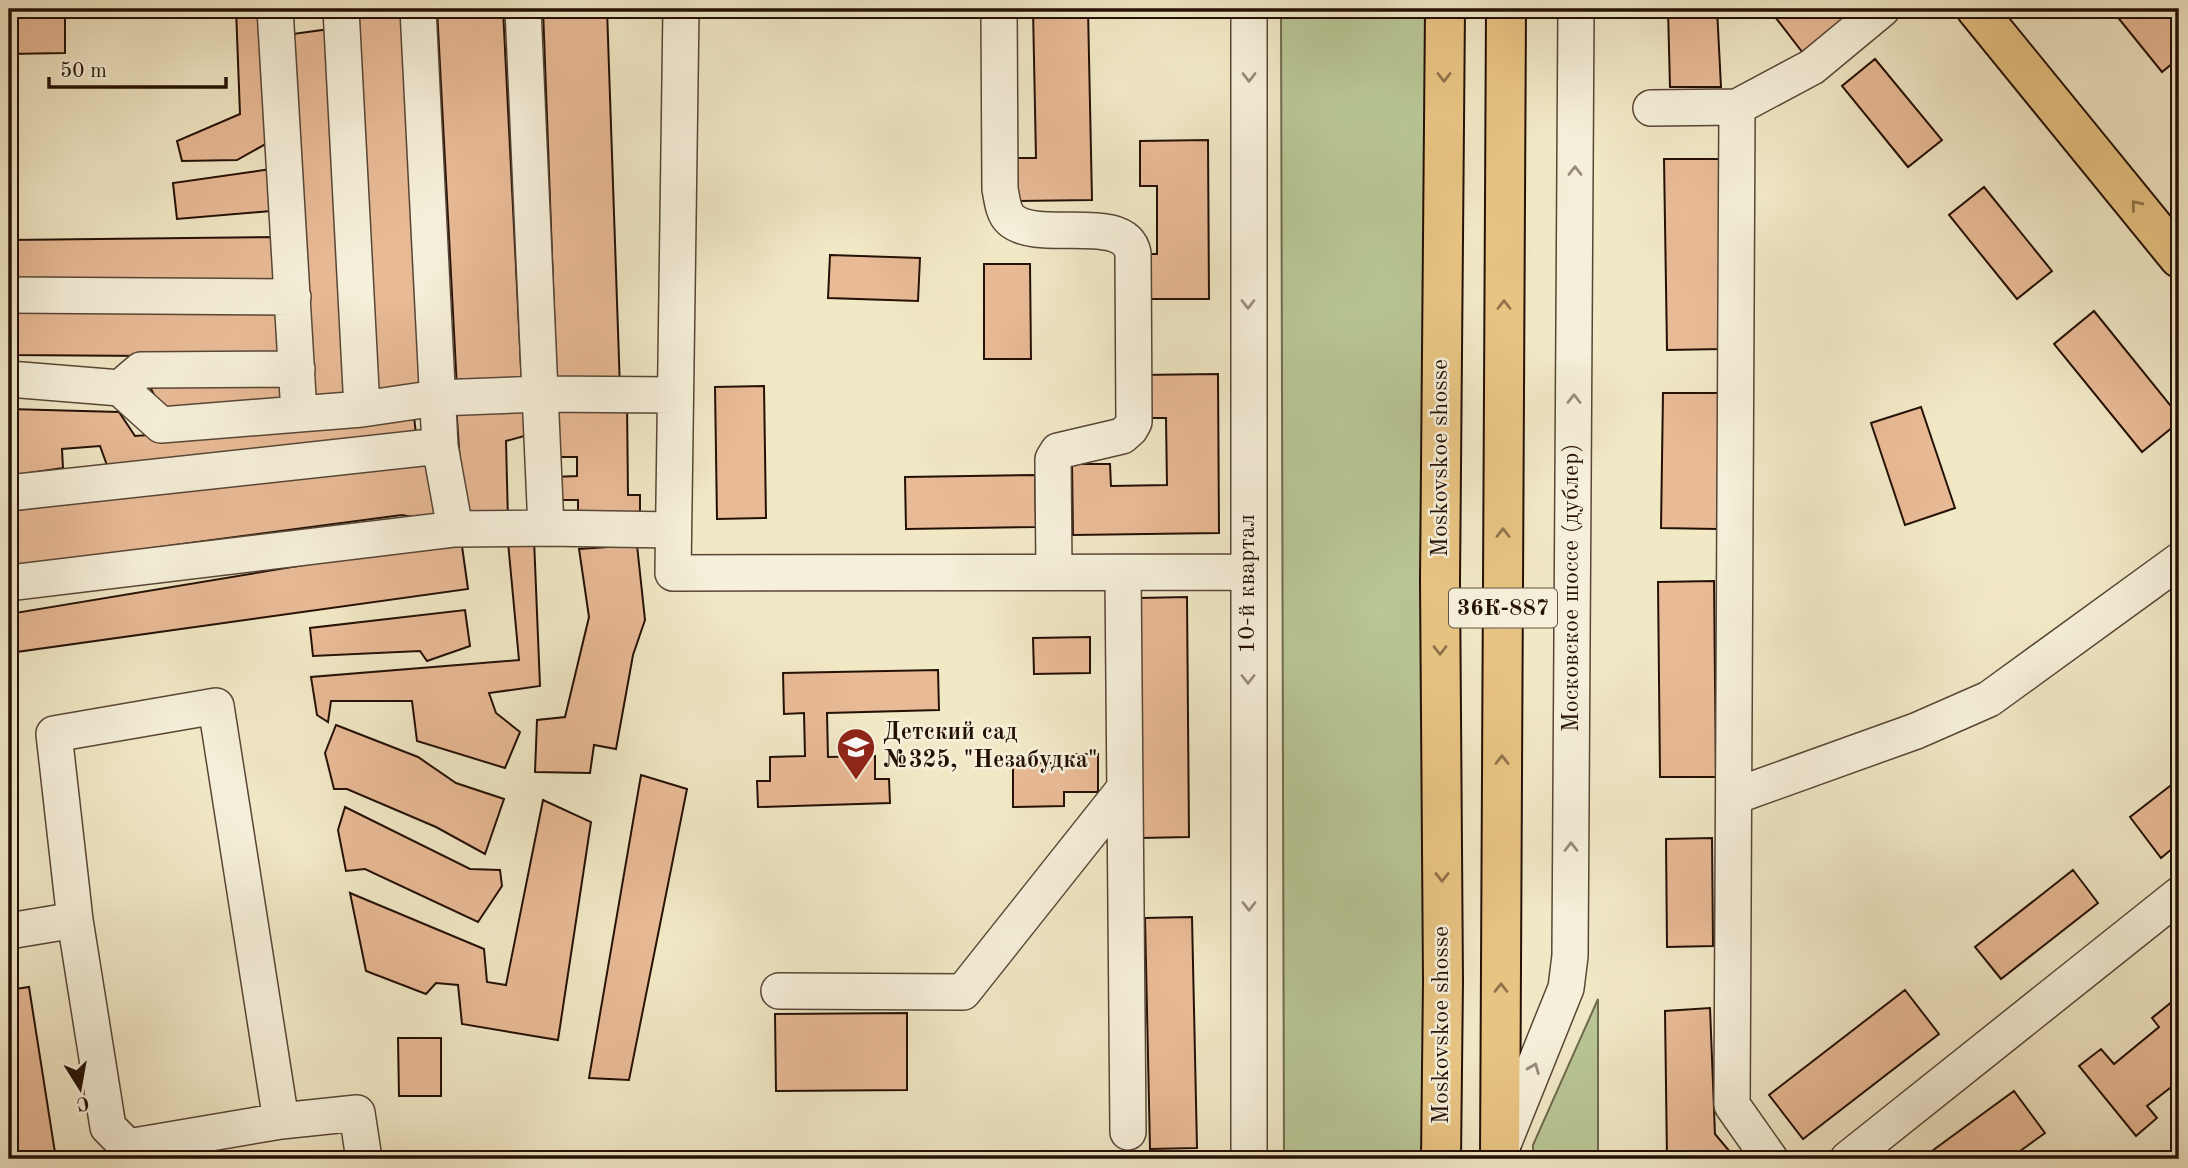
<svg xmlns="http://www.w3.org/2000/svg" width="2188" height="1168" font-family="'Old Standard TT',serif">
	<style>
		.green { fill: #b9c696; stroke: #6f6b4e; stroke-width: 2 }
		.building { fill: #e8ba96; stroke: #251006; stroke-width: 2 }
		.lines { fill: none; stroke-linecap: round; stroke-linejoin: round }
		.minor-casing { stroke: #584636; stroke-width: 38 }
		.major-casing { stroke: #251006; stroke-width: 42 }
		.minor { stroke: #f6f0da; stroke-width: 35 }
		.major { stroke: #e8c483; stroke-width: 38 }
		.oneway { stroke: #988b7b }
		.oneway2 { stroke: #90734b }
		.labels { text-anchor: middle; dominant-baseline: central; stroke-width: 5; stroke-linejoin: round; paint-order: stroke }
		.shield { fill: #f6f0da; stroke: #645346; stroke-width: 2 }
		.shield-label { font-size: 23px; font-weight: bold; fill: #251006 }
		.street-label { font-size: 24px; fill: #251006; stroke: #f6f0da }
		.poi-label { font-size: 24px; font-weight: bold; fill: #251006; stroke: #f6f0da; text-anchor: start }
	</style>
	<rect width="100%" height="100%" fill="#f1e8c6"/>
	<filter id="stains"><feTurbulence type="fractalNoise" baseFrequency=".00286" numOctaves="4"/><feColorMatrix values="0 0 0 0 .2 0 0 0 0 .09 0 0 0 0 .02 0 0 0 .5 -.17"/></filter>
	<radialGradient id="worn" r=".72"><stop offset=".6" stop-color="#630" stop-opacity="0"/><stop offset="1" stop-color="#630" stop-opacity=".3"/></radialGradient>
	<path class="green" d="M1281 9H1444L1441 1159H1284Z
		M1598 999V1159H1533V1145Z"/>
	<path class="building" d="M9 9H65V53L9 54Z
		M236 9H266L280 136 237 160 182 161 177 141 240 114Z
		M290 9H328L329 13 290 16Z
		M352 9H405L420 390 370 394Z
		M437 9H503L522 387 457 389Z
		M543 9H607L620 389 557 391Z
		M1033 9H1088L1092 200 1018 201 1017 158H1036Z
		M1668 9H1717L1721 87H1670Z
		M1769 9H1838L1851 25 1806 57Z
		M2111 9H2168L2179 22V58L2162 72Z
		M330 29 348 400 311 403 285 35Z
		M1875 59 1942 140 1908 167 1842 86Z
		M1208 140 1209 299H1139V254H1157V186H1140V141Z
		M1664 159H1720L1723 349 1667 350Z
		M278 168 282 210 177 219 173 183Z
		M1984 187 2052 271 2017 299 1949 215Z
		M281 237 285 281 9 283V240Z
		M830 255 920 258 918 301 828 298Z
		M984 264H1030L1031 359H984Z
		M9 308 289 312 286 357 9 355Z
		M2094 311 2179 416V422L2142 452 2054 344Z
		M1218 374 1219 533 1073 535 1072 464H1110L1111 486 1167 485 1166 418H1139L1138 375Z
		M283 380 287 407 162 410 150 387Z
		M764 386 766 518 717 519 715 387Z
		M1663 393H1719L1717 529 1661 528Z
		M552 402H627L628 495H640V520H578V500H553V477L577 476V457H553Z
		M456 403 526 404 528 435 506 441 508 521 464 525Z
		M1921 407 1955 508 1905 525 1871 423Z
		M9 409 119 412 135 436 414 416 417 444 108 468 100 446 62 449 63 468 9 476Z
		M423 454 440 522 402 515 9 567V511L303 475Z
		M1035 475 1036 527 906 529 905 477Z
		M461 539 468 589 9 653V614Z
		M534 539 540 686 489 693 496 713 520 732 505 768 417 741 412 701H331L328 722 317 715 311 677 519 660 508 542Z
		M637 545 645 620 633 655 616 749 594 745 590 773 535 772 537 720 565 717 589 617 579 549Z
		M1714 581 1716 777H1660L1658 582Z
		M1187 597 1189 837 1141 838 1139 598Z
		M465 610 470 646 427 661 420 651 313 656 310 628Z
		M1090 637V673L1034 674 1033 638Z
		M938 670 939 710 827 713 828 757 875 756V779H889L890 803 758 807 757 781H770V757L805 756 804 713 784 714 783 673Z
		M336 725 418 757 456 783 504 799 485 854 436 827 347 789H334L325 753Z
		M1063 754H1098V792H1064V806L1013 807V763H1063Z
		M641 775 687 789 629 1080 589 1078Z
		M2179 779V843L2161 858 2130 817Z
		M543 800 591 822 558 1040 462 1024 458 985 436 983 426 994 366 971 350 893 484 949 487 982 506 985Z
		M345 807 470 869 500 870 502 886 478 922 365 869 346 871 338 830Z
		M1712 838 1713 946 1667 947 1666 839Z
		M2073 870 2098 903 2001 979 1975 947Z
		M1192 917 1197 1148 1150 1149 1145 918Z
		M29 987 56 1159H12L9 1137V990Z
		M1905 990 1939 1034 1803 1139 1769 1095Z
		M2173 1001 2179 1008V1081L2147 1106 2157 1118 2136 1136 2079 1066 2101 1049 2114 1064 2159 1027 2152 1018Z
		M1710 1008 1715 1134 1736 1159H1667L1665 1011Z
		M907 1013V1090L776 1091 775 1014Z
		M398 1038H441V1096H399Z
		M2014 1091 2045 1133 2009 1159H1921Z"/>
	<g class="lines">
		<g class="minor-casing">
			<path id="minor" d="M275 9 299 414 362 409
				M341 9 362 409 437 398 540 394 675 395
				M418 9 440 446 455 529
				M523 9 546 528 673 530
				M681 9 673 573 1248 572
				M999 9 1000 189C1002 199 1003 213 1011 220 1039 244 1124 212 1133 253L1134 422 1130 429 1122 436 1058 451 1053 459 1054 572
				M1249 9V1159
				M1737 107 1732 1105 1770 1159
				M1651 108 1737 107 1812 67 1882 9
				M9 295 293 297
				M9 379 120 388 141 370 297 369
				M120 388 161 425 299 414
				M9 493 440 446
				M1123 573 1128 1132
				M9 583 455 529 546 528
				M1735 796 1916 731 1989 699 2179 561
				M75 920 54 734 216 706 281 1121
				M9 931 75 920 108 1127 128 1147 281 1121 357 1113 364 1159
				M779 991 963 992 1125 788
				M1502 1147 1566 988 1570 956 1576 9
				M1848 1159 2179 895"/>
		</g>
		<g class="major-casing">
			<path id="major" d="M1976 9 2179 258
				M1441 1159 1443 981 1440 582 1445 9
				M1500 1159 1506 9"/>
		</g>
		<use href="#minor" class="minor"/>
		<use href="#major" class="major"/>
	</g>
	<defs><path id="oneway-chevron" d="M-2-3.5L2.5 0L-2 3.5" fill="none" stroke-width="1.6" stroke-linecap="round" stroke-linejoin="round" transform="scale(1.75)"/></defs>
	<g class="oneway">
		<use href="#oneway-chevron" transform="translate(1249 77) rotate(90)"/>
		<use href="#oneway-chevron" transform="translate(1575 171) rotate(-90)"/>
		<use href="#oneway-chevron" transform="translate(1248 304) rotate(90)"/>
		<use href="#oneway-chevron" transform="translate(1574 399) rotate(-90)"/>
		<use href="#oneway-chevron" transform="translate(1248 679) rotate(90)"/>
		<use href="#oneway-chevron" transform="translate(1571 847) rotate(-90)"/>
		<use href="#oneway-chevron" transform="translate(1249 906) rotate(90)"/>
		<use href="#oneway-chevron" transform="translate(1534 1068) rotate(-68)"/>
	</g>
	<g class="oneway2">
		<use href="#oneway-chevron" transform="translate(1444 77) rotate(90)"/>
		<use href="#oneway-chevron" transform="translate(2136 205) rotate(-129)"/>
		<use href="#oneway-chevron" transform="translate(1504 305) rotate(-90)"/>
		<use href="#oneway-chevron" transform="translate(1503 533) rotate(-90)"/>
		<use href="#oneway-chevron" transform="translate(1440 650) rotate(90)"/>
		<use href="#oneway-chevron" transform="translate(1502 760) rotate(-90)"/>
		<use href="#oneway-chevron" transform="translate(1442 877) rotate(90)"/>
		<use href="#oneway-chevron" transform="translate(1501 988) rotate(-90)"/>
	</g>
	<defs>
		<g id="school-pin" transform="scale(2.0125)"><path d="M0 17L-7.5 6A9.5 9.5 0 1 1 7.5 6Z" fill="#8f2418" stroke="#f6f0da"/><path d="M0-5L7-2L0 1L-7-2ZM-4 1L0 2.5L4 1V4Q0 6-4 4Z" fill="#fff"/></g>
	</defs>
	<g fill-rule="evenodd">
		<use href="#school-pin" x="856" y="747"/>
	</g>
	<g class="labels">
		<rect class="shield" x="1449" y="588.5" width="108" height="39" rx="5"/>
		<g class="shield-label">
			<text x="1503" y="608">36К-887</text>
		</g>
		<g class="street-label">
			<text transform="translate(1441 458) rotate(-90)">Moskovskoe shosse</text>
			<text transform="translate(1248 584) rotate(-90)">10-й квартал</text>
			<text transform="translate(1572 588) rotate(-90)">Московское шоссе (дублер)</text>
			<text transform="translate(1442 1025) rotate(-90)">Moskovskoe shosse</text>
		</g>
		<g class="poi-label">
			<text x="883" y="733">Детский сад<tspan x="883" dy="28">№325, "Незабудка"</tspan></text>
		</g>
	</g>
	<rect width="2188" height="1168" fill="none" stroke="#f1e8c6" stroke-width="35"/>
	<rect x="10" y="10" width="2167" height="1147" fill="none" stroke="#251006" stroke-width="3.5"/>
	<rect x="18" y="18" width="2153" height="1133" fill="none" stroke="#251006" stroke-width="2"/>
	<g transform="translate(80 1088) rotate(169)" stroke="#f6f0da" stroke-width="5" paint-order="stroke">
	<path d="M0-5L12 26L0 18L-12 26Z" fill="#251006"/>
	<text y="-10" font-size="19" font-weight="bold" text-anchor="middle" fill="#251006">С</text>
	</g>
	<path d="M49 77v10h177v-10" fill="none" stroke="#251006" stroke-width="3.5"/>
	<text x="60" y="77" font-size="21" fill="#251006" stroke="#f6f0da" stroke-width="5" paint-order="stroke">50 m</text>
	<rect width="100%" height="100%" filter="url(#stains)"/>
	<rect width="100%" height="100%" fill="url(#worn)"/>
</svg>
